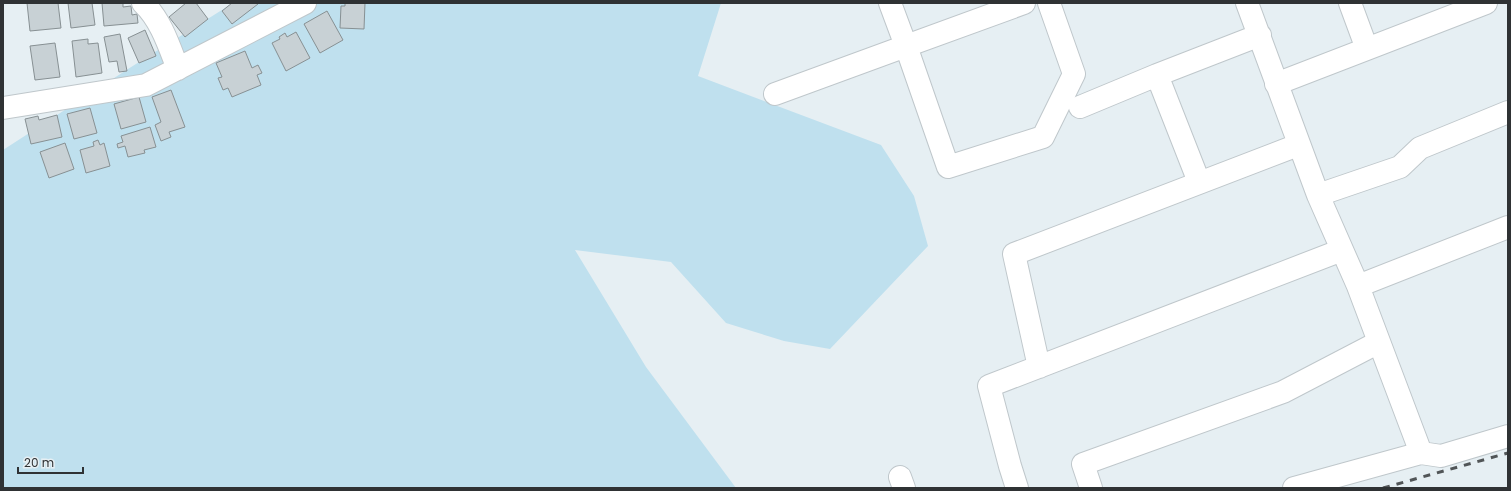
<svg xmlns="http://www.w3.org/2000/svg" width="1511" height="491" font-family="Poppins,sans-serif">
	<style>
		.green { fill: #bfe0ee }
		.building { fill: #c8d1d5; stroke: #879093 }
		.lines { fill: none; stroke-linecap: round; stroke-linejoin: round }
		.minor-casing { stroke: #bfc7cb; stroke-width: 24 }
		.minor { stroke: #fff; stroke-width: 22 }
		.rail { stroke: #515557; stroke-width: 3; stroke-dasharray: 7 7; stroke-linecap: butt }
	</style>
	<rect width="100%" height="100%" fill="#e6eff3"/>
	<path class="green" d="M233 3H721L698 76 881 145 914 196 928 246 830 349 784 341 726 323 671 262 575 250 646 367 736 488H3V150L128 69Z"/>
	<path class="building" d="M27 3H58L61 28 30 31Z
		M68 3H92L95 25 71 28Z
		M102 3H123V7L131 6 132 15 137 14 138 23 104 26Z
		M186 3H196L208 19 185 37 169 17Z
		M232 3H257L258 4 232 24 222 11Z
		M345 3H365L364 29 340 28 341 6H345Z
		M327 11 343 40 320 53 304 24Z
		M145 30 156 56 139 63 128 38Z
		M296 32 310 58 286 71 272 43 280 39 279 37 285 33 287 37Z
		M120 34 127 71 119 72 117 61 109 62 104 37Z
		M88 39V44L98 43 102 73 76 77 72 41Z
		M55 43 60 77 35 80 30 46Z
		M245 51 252 68 258 65 262 73 257 75 261 85 232 97 228 88 223 90 218 78 222 77 216 63Z
		M171 90 185 127 169 132 171 137 161 141 155 125 161 122 152 97Z
		M139 97 146 122 121 129 114 104Z
		M90 108 97 133 74 139 67 114Z
		M57 115 62 137 31 144 25 119 38 116 39 120Z
		M150 127 156 147 144 150 145 153 128 157 125 146 118 148 117 144 123 142 121 136Z
		M98 140 100 145 104 143 110 166 86 173 80 150 94 146 93 142Z
		M65 143 74 169 49 178 40 152Z"/>
	<g class="lines">
		<g class="minor-casing">
			<path id="minor" d="M143 3C161 20 169 46 178 69
				M890 3 906 46 1024 3
				M1247 3 1318 195 1358 286 1421 453
				M1350 3 1367 49
				M1157 75 1199 182
				M1276 84 1486 3
				M775 94 906 46 948 167 1043 137 1074 74 1049 3
				M1080 107 1157 75 1260 35
				M3 108 146 85 305 3
				M1318 195 1400 167 1420 148 1508 112
				M1358 286 1508 227
				M1039 367 1014 254 1298 145
				M900 477 904 488
				M1017 488 1010 466 989 386 1342 250
				M1091 488 1083 464 1283 392 1379 342
				M1294 488 1421 453 1441 456 1508 436"/>
		</g>
		<use href="#minor" class="minor"/>
		<path class="rail" d="M1383 488 1508 453"/>
	</g>
	<rect width="1511" height="491" fill="none" stroke="#2f3234" stroke-width="8"/>
	<path d="M18 467v6h65v-6" fill="none" stroke="#2f3234" stroke-width="2"/>
	<text x="24" y="467" font-size="12" fill="#2f3234" stroke="#e6eff3" stroke-width="3" paint-order="stroke">20 m</text>
</svg>
